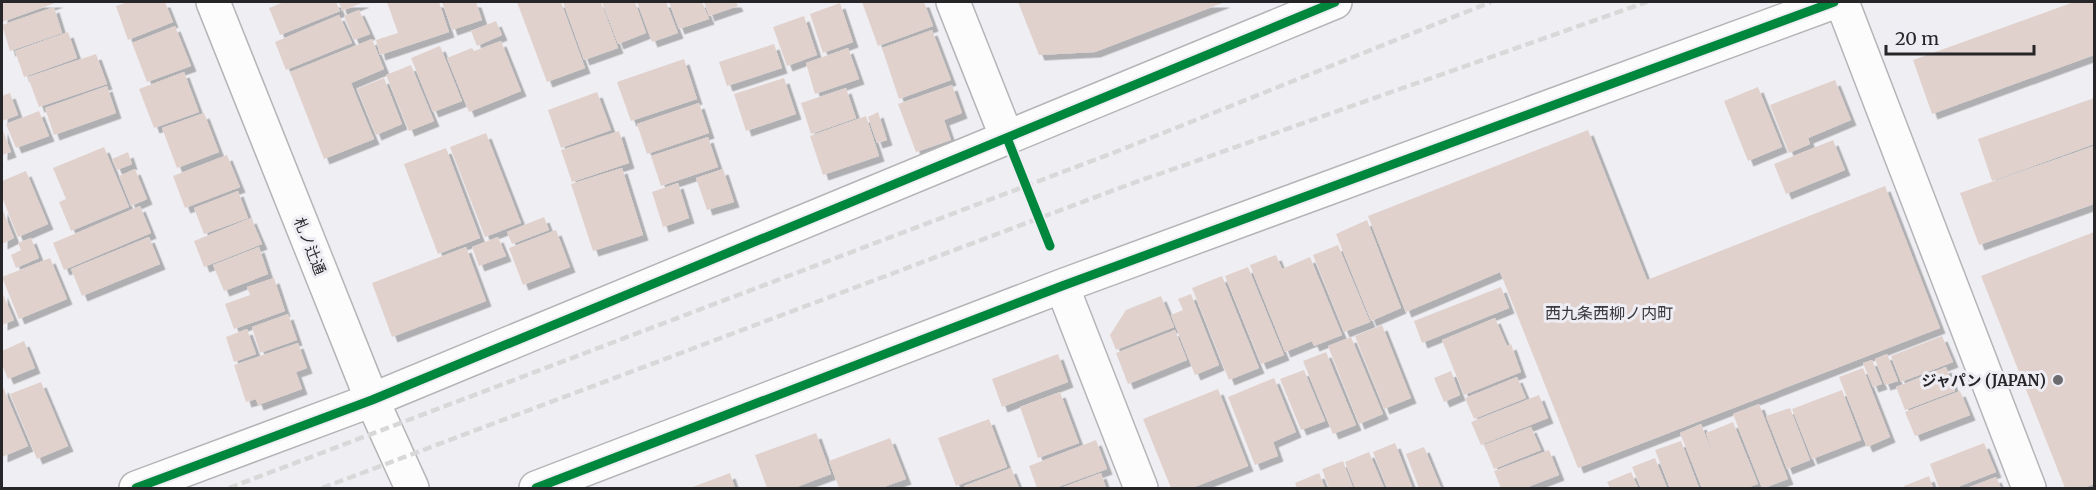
<svg xmlns="http://www.w3.org/2000/svg" width="2096" height="490" font-family="Merriweather,'Noto Sans JP',serif">
	<style>
		.building { fill: #e1d1cd; filter: url(#shadow) }
		.lines { fill: none; stroke-linecap: round; stroke-linejoin: round }
		.minor-casing { stroke: #b5b4b7; stroke-width: 36 }
		.minor { stroke: #fdfcfd; stroke-width: 33 }
		.rail { stroke: #d8d8d8; stroke-width: 4.5; stroke-dasharray: 9 4.5; stroke-linecap: butt }
		.cycleway-casing { stroke: #eeedf3; stroke-width: 13 }
		.cycleway { stroke: #00873e; stroke-width: 9 }
		.poi-dot { fill: #6c6c6f; stroke: #eeedf3; stroke-width: 2 }
		.labels { text-anchor: middle; dominant-baseline: central; stroke-width: 6; stroke-linejoin: round; paint-order: stroke }
		.street-label { font-size: 15px; fill: #262628; stroke: #eeedf3 }
		.poi-label { font-size: 15px; font-weight: bold; fill: #262628; stroke: #eeedf3; text-anchor: end }
		.neighbourhood-label { font-size: 16px; fill: #39383d; stroke: #eeedf3 }
	</style>
	<defs>
		<filter id="shadow"><feDropShadow dx="5.5" dy="5.5" stdDeviation="0" flood-color="#0004"/></filter>
	</defs>
	<rect width="100%" height="100%" fill="#efeef2"/>
	<path class="building" d="M2 2H58L2 22Z
		M128 2H165L173 22 128 40 116 6Z
		M284 2H336L340 11 280 35 269 8Z
		M339 2H364L342 11Z
		M387 2H439L449 32 380 55 376 40 398 33Z
		M442 2H476L482 20 452 30Z
		M517 2H561L585 68 547 82Z
		M563 2H601L618 48 584 60Z
		M602 2H635L646 33 618 44Z
		M637 2H666L678 33 652 42Z
		M669 2H702L709 19 679 29Z
		M704 2H736L738 6 709 16Z
		M862 2H924L933 26 878 46Z
		M1018 2H1225L1095 52 1039 55Z
		M2074 2H2094V55L1932 114 1913 60Z
		M840 3 853 42 823 53 810 14Z
		M54 7 62 33 10 51 2 25Z
		M359 10 370 34 354 40 344 16Z
		M339 15 352 43 286 70 275 42Z
		M804 16 817 55 787 66 773 27Z
		M496 21 502 35 477 46 471 31Z
		M175 26 191 66 147 82 132 43Z
		M932 30 951 80 899 99 882 48Z
		M68 32 77 58 24 77 15 51Z
		M372 39 384 69 351 83 374 139 324 159 290 72Z
		M501 41 521 91 469 112 447 58 472 48 474 51Z
		M774 44 782 68 727 86 719 62Z
		M440 46 462 101 433 112 411 58Z
		M848 48 859 79 815 94 806 63Z
		M96 54 107 84 39 107 28 77Z
		M684 59 697 99 631 121 617 82Z
		M411 65 434 121 409 131 386 75Z
		M184 72 199 112 154 128 139 89Z
		M384 78 402 124 376 135 357 89Z
		M784 78 796 114 746 131 734 94Z
		M1835 80 1851 120 1808 138 1810 144 1789 153 1770 105Z
		M952 85 962 113 944 120 951 140 916 152 898 104Z
		M107 86 116 113 54 135 45 108Z
		M1758 87 1782 147 1748 161 1724 101Z
		M846 88 856 118 811 134 801 103Z
		M597 92 611 130 561 148 548 110Z
		M10 93 18 115 2 121V96Z
		M2094 98V144L1992 181 1978 139Z
		M699 103 709 133 647 154 637 124Z
		M39 111 49 136 16 148 6 124Z
		M878 112 887 140 877 143 868 117Z
		M204 113 219 152 177 168 162 128Z
		M866 116 879 156 823 175 810 136Z
		M2 128 11 152 2 155Z
		M1588 130 1647 280 1885 186 1940 328 1578 468 1500 272 1406 312 1368 216Z
		M619 131 629 163 572 182 561 150Z
		M486 133 521 223 485 237 450 147Z
		M708 137 718 167 661 186 651 156Z
		M1833 140 1845 170 1786 194 1774 164Z
		M2094 146V204L1979 245 1960 193Z
		M104 147 129 207 71 231 59 202 66 199 53 168Z
		M446 148 480 238 438 254 404 164Z
		M128 152 132 164 117 170 112 159Z
		M227 155 240 187 185 208 173 176Z
		M622 168 643 235 593 251 571 184Z
		M135 169 147 199 131 206 119 176Z
		M723 169 734 202 707 210 696 178Z
		M26 171 48 224 18 237 2 197V181Z
		M678 183 689 218 663 227 652 192Z
		M238 191 248 218 204 234 194 208Z
		M140 206 151 233 64 270 53 243Z
		M2 208 14 238 2 244Z
		M544 217 549 230 512 244 507 232Z
		M251 218 262 244 204 267 194 241Z
		M1367 220 1401 308 1371 321 1336 234Z
		M556 230 570 267 523 285 509 248Z
		M2094 232V484L2083 488H2065L1981 276Z
		M149 237 160 264 82 296 71 269Z
		M498 237 506 256 479 266 472 247Z
		M31 238 39 258 16 268 11 255 21 250 18 243Z
		M1338 245 1370 322 1344 332 1313 255Z
		M259 247 268 274 224 291 213 265Z
		M466 247 486 301 392 337 372 283Z
		M1276 255 1282 269 1310 257 1342 335 1314 346 1312 341 1285 352 1250 265Z
		M50 258 67 299 19 319 2 277Z
		M1248 267 1284 355 1261 364 1225 276Z
		M1222 276 1259 368 1229 380 1192 288Z
		M274 278 285 311 234 329 225 304 250 295 247 287Z
		M1501 287 1509 308 1422 343 1414 321Z
		M2 292 14 320 2 325Z
		M1191 294 1219 365 1195 375 1171 315 1183 310 1178 299Z
		M1161 296 1174 327 1116 350 1110 335 1126 310Z
		M288 314 297 340 260 353 252 327Z
		M1495 318 1507 346 1511 344 1521 372 1464 395 1442 340Z
		M1382 325 1411 398 1384 409 1355 336Z
		M247 329 256 354 234 362 226 337Z
		M1175 330 1187 360 1128 384 1116 353Z
		M1942 336 1953 362 1901 382 1891 356Z
		M1351 337 1383 414 1359 424 1328 346Z
		M24 341 35 368 8 379 2 365V351Z
		M298 343 307 368 296 372 302 389 258 405 256 399 246 402 234 365Z
		M1326 352 1356 425 1333 434 1303 361Z
		M1058 354 1068 382 1002 407 992 379Z
		M1887 354 1898 381 1885 385 1875 359Z
		M1872 360 1882 384 1873 387 1863 363Z
		M1946 367 1955 391 1905 410 1896 387Z
		M1863 368 1890 437 1867 447 1839 377Z
		M1304 370 1325 421 1301 430 1280 379Z
		M1451 371 1460 395 1444 402 1434 378Z
		M1517 377 1526 398 1474 419 1465 398Z
		M1274 378 1296 432 1273 442 1278 456 1255 465 1228 397Z
		M41 382 68 446 37 459 10 394Z
		M3 387 28 446 2 457V388Z
		M1218 389 1248 466 1192 488H1171L1143 419Z
		M1842 390 1861 440 1812 459 1792 409Z
		M1960 391 1970 415 1915 436 1905 412Z
		M1060 392 1079 443 1038 458 1020 407Z
		M1539 395 1548 418 1481 445 1471 422Z
		M1759 404 1788 479 1764 488H1762L1733 414Z
		M1790 408 1810 460 1787 469 1766 416Z
		M989 419 1007 467 956 486 938 438Z
		M1733 422 1758 484 1746 488H1702L1680 433 1701 424 1714 457 1706 433Z
		M1531 427 1541 450 1494 469 1484 445Z
		M816 433 831 474 794 488H767L755 455Z
		M890 438 906 479 881 488H839L829 461Z
		M1096 440 1107 469 1055 488H1037L1029 466Z
		M1681 441 1699 488H1670L1655 450Z
		M1395 443 1412 487 1408 488H1387L1373 452Z
		M1984 443 1996 472 1955 488H1939L1930 464Z
		M1424 447 1441 488H1419L1406 454Z
		M1549 450 1559 475 1525 488H1501L1494 471Z
		M1369 452 1384 488H1355L1345 462Z
		M1655 458 1667 488H1641L1632 467Z
		M1343 461 1353 488H1329L1322 469Z
		M1011 468 1019 488H965L964 486Z
		M1631 472 1638 488H1610L1607 482Z
		M730 473 735 488H690Z
		M1101 473 1106 488H1061Z
		M1319 473 1325 488H1297L1295 483Z
		M1929 476 1933 488H1905L1904 486Z
		M1996 477 2001 488H1967Z"/>
	<g class="lines">
		<g class="minor-casing">
			<path id="minor" d="M213 2 372 400 412 488
				M953 2 1007 138
				M1842 2 2029 488
				M1062 286 1141 488
				M136 488 372 400 1335 2
				M536 488 1062 286 1834 2"/>
		</g>
		<use href="#minor" class="minor"/>
		<path class="rail" d="M229 488 1118 151 1491 2
			M322 488 1125 186 1647 2"/>
		<g class="cycleway-casing">
			<path id="cycleway" d="M1007 138 1050 246
				M136 488 372 400 1335 2
				M536 488 1062 286 1834 2"/>
		</g>
		<use href="#cycleway" class="cycleway"/>
	</g>
	<circle class="poi-dot" cx="2058" cy="380" r="6"/>
	<g class="labels">
		<g class="street-label">
			<text transform="translate(310 246) rotate(68)">札ノ辻通</text>
		</g>
		<g class="poi-label">
			<text x="2046" y="380">ジャパン (JAPAN)</text>
		</g>
		<g class="neighbourhood-label">
			<text x="1609" y="313">西九条西柳ノ内町</text>
		</g>
	</g>
	<rect width="2096" height="490" fill="none" stroke="#262628" stroke-width="6"/>
	<path d="M1886 45v9h148v-9" fill="none" stroke="#262628" stroke-width="3"/>
	<text x="1895" y="45" font-size="18" fill="#262628" stroke="#eeedf3" stroke-width="4.5" paint-order="stroke">20 m</text>
</svg>
